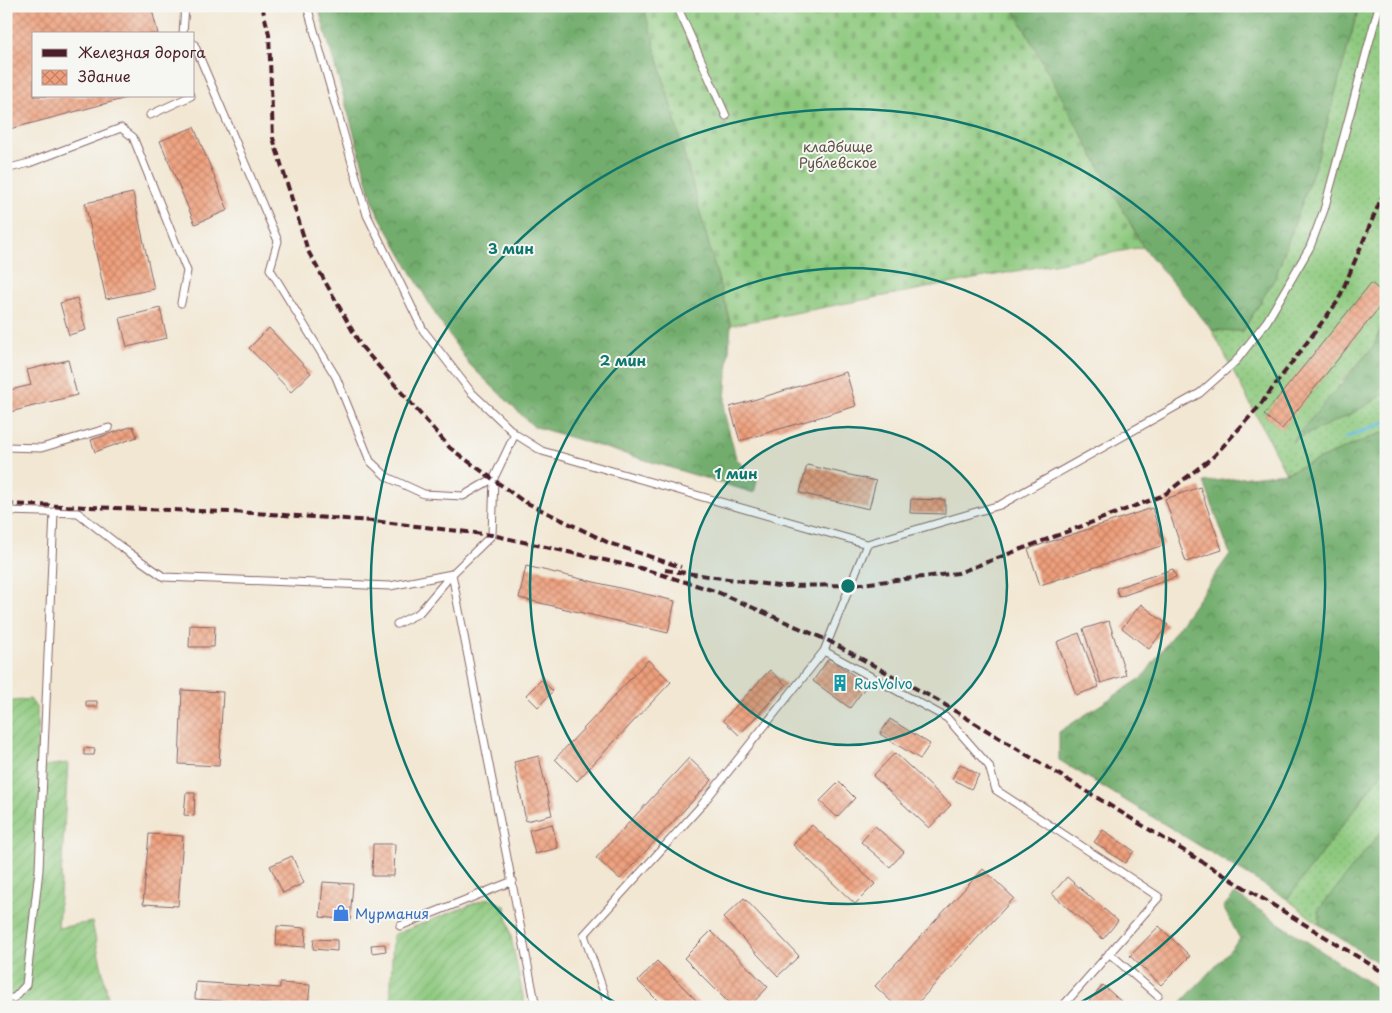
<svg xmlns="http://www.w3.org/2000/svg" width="1392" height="1013" font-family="'Playpen Sans',sans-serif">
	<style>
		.grass { fill: url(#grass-dots); stroke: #6c7454 }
		.forest { fill: url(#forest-crowns); stroke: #5e664c }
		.cemetery { fill: url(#cemetery-stones); stroke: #6c7454 }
		.garden { fill: url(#garden-furrows); stroke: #6c7454 }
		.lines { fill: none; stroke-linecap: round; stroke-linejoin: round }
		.stream { stroke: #5bb6d9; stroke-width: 4 }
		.building { fill: url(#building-cross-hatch) }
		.lane-casing { stroke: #856566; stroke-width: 9 }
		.lane { stroke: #fff; stroke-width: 7 }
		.rail { stroke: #4a1f2b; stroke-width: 4; stroke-dasharray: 8 4; stroke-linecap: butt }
		.ring { fill: none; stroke: #0f766e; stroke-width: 2.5 }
		.labels { text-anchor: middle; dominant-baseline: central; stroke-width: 4; stroke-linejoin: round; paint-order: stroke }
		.park-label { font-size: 14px; fill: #5e5244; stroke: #f6f6f2 }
		.culture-label { font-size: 14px; fill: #0d838f; stroke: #f6f6f2; text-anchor: start }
		.shop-label { font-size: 14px; fill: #366cbe; stroke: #f6f6f2; text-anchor: start }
		.centre { fill: #0f766e; stroke: #f6f6f2; stroke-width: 2.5 }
		.ring-label { font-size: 15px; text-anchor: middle; font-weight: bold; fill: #0f766e; stroke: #f6f6f2; stroke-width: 4; stroke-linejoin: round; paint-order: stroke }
	</style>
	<defs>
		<pattern id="grass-dots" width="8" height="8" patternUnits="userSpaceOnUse" patternTransform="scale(1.25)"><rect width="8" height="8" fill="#8dc97e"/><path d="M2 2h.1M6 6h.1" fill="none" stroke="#7bac6d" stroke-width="1.8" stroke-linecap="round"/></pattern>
		<pattern id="forest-crowns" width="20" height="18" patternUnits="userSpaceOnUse" patternTransform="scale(1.25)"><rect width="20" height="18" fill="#72ad6d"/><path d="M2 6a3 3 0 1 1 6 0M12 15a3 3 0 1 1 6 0" fill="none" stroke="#608c5a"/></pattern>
		<pattern id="cemetery-stones" width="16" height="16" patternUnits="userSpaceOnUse" patternTransform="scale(1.25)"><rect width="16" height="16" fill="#8dc97e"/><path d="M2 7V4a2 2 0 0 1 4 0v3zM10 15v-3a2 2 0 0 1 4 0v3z" fill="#7bac6d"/></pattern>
		<pattern id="garden-furrows" width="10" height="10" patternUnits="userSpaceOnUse" patternTransform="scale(1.25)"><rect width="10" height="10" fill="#8dc97e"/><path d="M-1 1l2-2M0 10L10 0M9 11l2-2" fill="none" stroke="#7bac6d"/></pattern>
		<pattern id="building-cross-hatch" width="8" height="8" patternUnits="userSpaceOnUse" patternTransform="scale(1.25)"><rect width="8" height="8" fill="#ee9f7b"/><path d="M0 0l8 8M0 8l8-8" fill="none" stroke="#c38165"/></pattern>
	</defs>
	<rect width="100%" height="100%" fill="#f6f6f2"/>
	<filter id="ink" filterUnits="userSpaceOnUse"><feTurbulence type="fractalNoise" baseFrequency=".02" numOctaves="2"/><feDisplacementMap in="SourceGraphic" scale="10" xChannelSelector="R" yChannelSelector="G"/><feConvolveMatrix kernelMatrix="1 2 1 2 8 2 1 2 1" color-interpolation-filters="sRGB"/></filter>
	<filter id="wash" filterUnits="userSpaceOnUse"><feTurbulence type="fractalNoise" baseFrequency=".0096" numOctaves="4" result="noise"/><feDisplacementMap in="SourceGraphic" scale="20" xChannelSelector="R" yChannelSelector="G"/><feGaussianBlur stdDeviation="1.12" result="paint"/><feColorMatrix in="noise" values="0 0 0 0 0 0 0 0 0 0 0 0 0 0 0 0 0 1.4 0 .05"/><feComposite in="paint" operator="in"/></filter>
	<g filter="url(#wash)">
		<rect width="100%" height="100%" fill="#f2e7d3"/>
		<path class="grass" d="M1359 6 1386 9V315L1374 346 1339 384 1355 412 1386 393V433L1379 434 1286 473 1212 330 1243 331 1275 278 1317 160Z
			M1386 767V825L1318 911 1320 925 1287 899Z"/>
		<path class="forest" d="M318 6H654L645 11 731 325 724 412 736 458 757 481 754 493 533 426 469 364 438 319 375 208Z
			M1012 6H1359L1317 160 1275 278 1243 331 1212 330 1143 247Z
			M1386 315V393L1355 412 1292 441 1374 346Z
			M1386 433V767L1287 899 1059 760V732L1143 677 1230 554 1204 482 1286 473 1379 434Z
			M1386 825V968L1320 925 1318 911Z
			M1235 894 1386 994V1007H1177L1240 939 1223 907Z"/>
		<path class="cemetery" d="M654 6H1012L1143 247 731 325 645 11Z"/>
		<path class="garden" d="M30 699 37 709 38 767 68 763 58 928 92 922 110 1007H6V702Z
			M488 898 505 906 525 1007H390L393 935Z"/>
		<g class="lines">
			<path class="stream" d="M1347 437 1386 422"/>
		</g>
		<g id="blocks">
			<path class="building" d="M6 6H151L158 34H34V96L130 97 6 130Z
				M194 127 228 210 195 224 160 141Z
				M133 193 154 289 106 299 85 203Z
				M1371 283 1386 295V299L1282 429 1264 415Z
				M77 298 86 330 69 335 60 303Z
				M160 308 167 338 127 347 120 318Z
				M269 328 311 373 291 392 249 348Z
				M68 360 77 395 6 413V391L31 385 27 370Z
				M846 372 856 406 740 441 730 407Z
				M133 426 137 437 95 452 91 440Z
				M807 465 876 481 869 509 800 493Z
				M1200 487 1222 550 1186 562 1165 499Z
				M911 499 945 500V514L910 513Z
				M1152 508 1164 545 1040 585 1028 549Z
				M526 566 675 601 668 633 519 598Z
				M1173 569 1176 577 1119 597 1116 588Z
				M1141 604 1168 625 1149 649 1122 628Z
				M1109 621 1126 675 1101 683 1083 629Z
				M190 625 215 626 214 647H189Z
				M1079 633 1099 687 1076 695 1057 642Z
				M829 658 867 685 850 708 813 681Z
				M648 660 671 682 577 781 555 759Z
				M770 670 786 685 739 735 723 720Z
				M541 680 553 691 538 707 526 695Z
				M182 690 223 692 219 766 179 764Z
				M86 701H97V707H86Z
				M890 719 930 744 920 759 880 734Z
				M84 748 95 749 94 755H84Z
				M895 753 951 805 929 828 873 776Z
				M539 756 552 815 526 821 514 762Z
				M689 758 712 780 620 879 596 858Z
				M960 764 979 775 971 789 952 779Z
				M839 782 855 798 837 817 820 801Z
				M186 793H195L194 816 184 815Z
				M552 824 558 848 535 854 529 830Z
				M812 825 875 884 855 904 793 845Z
				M875 826 904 852 890 867 861 842Z
				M1103 830 1134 851 1125 863 1094 842Z
				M149 834 183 836 178 906 143 904Z
				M373 844H395L394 876H372Z
				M292 856 304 883 283 893 270 866Z
				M983 869 1014 898 914 1007H897L875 986Z
				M1067 877 1118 921 1103 939 1052 894Z
				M323 882 353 884 350 920 320 917Z
				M744 898 799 956 778 976 723 918Z
				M277 926 306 928 305 947 276 945Z
				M1159 926 1190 956 1161 985 1130 956Z
				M711 931 768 987 749 1007H733L684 958Z
				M314 939 337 940V951L313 949Z
				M385 944 386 951 372 953 371 945Z
				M657 961 703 1007H664L638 981Z
				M196 982 280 988V983L310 985 308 1007H278V1005L195 999Z
				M1103 985 1127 1007H1084Z"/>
		</g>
	</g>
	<g filter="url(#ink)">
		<use href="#blocks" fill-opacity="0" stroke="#856566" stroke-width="1"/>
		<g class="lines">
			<g class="lane-casing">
				<path id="lane" d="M307 6 367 215 423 330 471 392 515 434 542 451 867 544 1000 505 1200 393 1236 361 1267 321 1310 247 1324 210 1379 6
					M677 6 726 116
					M183 34 185 6
					M194 44 278 241 270 269 336 377 370 461 387 477 424 494 463 496 494 478
					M150 115 191 96
					M6 169 29 163 121 128 133 137 187 271 181 303
					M515 434 494 478 492 535 452 574 536 1007
					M6 447 41 448 109 428
					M6 511 78 513 121 547 164 577 390 586 452 574 419 613 397 624
					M824 651 947 718 989 766 996 790 1159 897 1062 1007
					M400 926 513 881
					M1109 953 1158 996
					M6 998H14L26 985 39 870 54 512
					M609 1007 584 935 700 807 824 651 867 544"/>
			</g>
			<use href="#lane" class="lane"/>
			<path class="rail" d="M262 6 269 34 273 138 308 251 361 346 450 448 523 501 609 543 681 567
				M6 504 254 513 374 521 492 535 640 568 715 591 829 641 937 700 1386 974
				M665 570 778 586 852 585 958 573 1164 495 1214 456 1257 409 1338 301 1386 187"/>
		</g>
	</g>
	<circle cx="848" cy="586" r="159" fill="#0f766e" fill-opacity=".12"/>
	<g class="ring">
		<circle cx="848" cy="586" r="159"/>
		<circle cx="848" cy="586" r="318"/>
		<path d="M620 1005A477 477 0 1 1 1076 1005"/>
	</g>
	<defs>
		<g id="building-bare" transform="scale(1.35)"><path d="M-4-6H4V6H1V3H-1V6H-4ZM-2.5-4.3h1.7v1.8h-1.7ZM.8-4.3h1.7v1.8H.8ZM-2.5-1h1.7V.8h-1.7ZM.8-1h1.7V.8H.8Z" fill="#0f9aa8" stroke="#f6f6f2" stroke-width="2.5" paint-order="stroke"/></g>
		<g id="shop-bare" transform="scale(1.35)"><path d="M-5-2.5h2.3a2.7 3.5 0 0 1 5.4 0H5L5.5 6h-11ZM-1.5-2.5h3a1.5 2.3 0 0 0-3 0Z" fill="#3f7fe0" stroke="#f6f6f2" stroke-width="2.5" paint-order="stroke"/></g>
	</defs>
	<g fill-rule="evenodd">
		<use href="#building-bare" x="840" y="683"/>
		<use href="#shop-bare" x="341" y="913"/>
	</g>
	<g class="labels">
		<g class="park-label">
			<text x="838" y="146">кладбище<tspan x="838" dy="16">Рублевское</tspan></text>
		</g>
		<g class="culture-label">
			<text x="854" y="683">RusVolvo</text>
		</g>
		<g class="shop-label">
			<text x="355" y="913">Мурмания</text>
		</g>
	</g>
	<circle cx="848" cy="586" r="8" class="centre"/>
	<g class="ring-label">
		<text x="511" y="254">3 мин</text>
		<text x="623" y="366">2 мин</text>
		<text x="736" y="479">1 мин</text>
	</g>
	<rect width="1392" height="1013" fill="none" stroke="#f6f6f2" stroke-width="25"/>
	<rect x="32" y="32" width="162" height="65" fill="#f6f6f2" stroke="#b1a0a2"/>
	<rect x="42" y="49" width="25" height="8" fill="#4a1f2b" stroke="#b1a0a2"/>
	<text x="78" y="58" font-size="15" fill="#4a1f2b">Железная дорога</text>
	<rect x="42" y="70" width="25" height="15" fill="url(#building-cross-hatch)" stroke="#b1a0a2"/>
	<text x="78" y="82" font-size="15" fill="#4a1f2b">Здание</text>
</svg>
